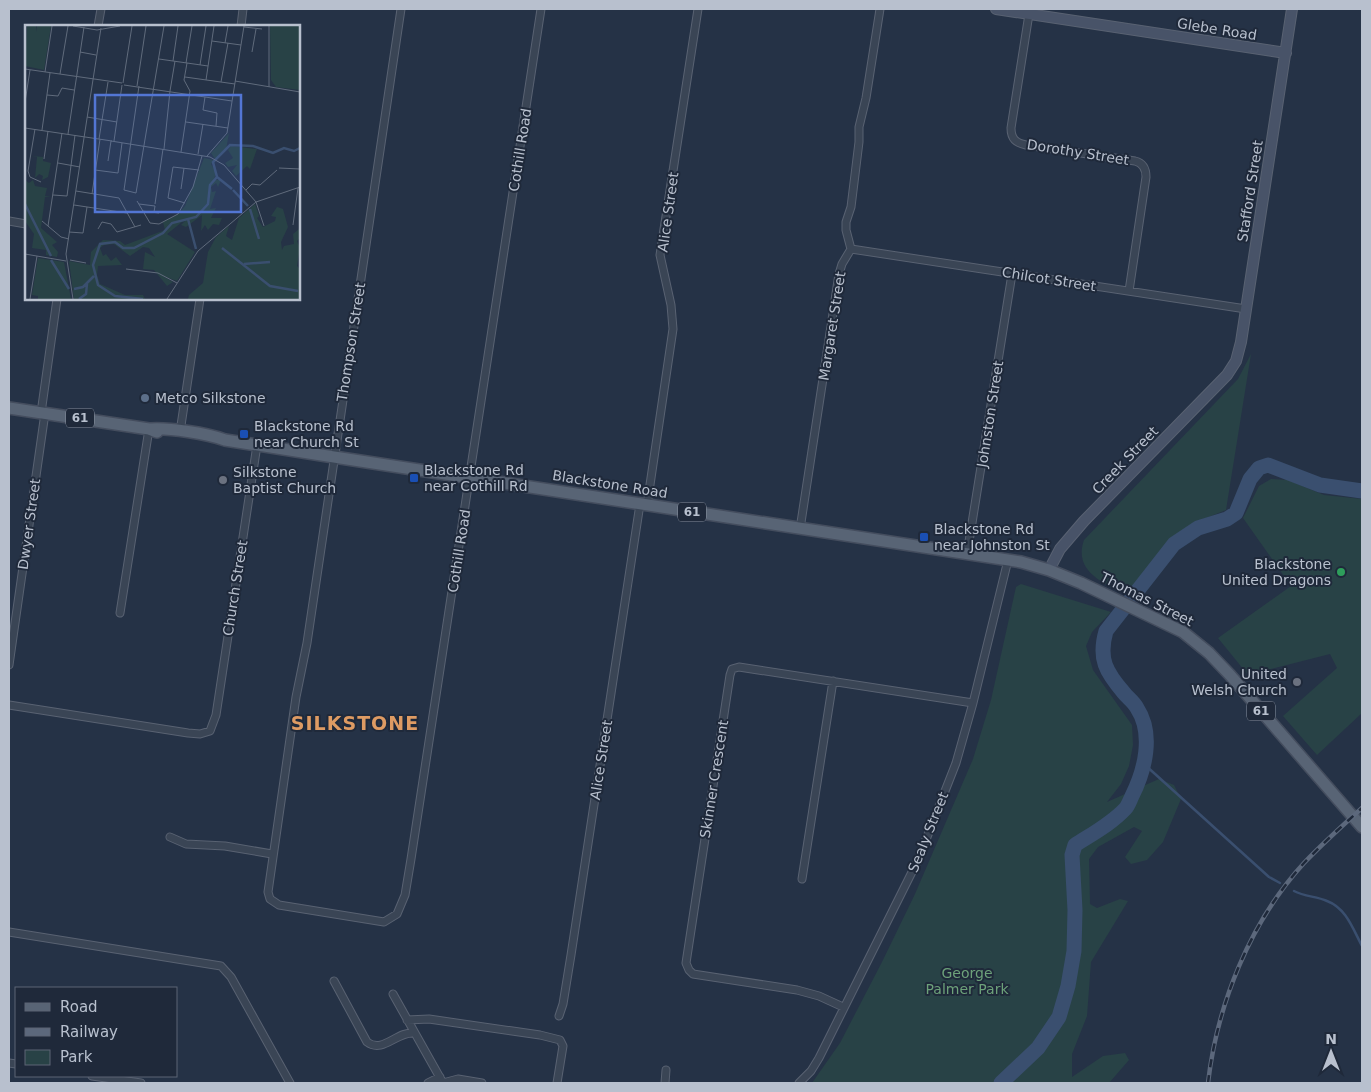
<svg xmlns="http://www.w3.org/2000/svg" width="1371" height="1092" font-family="'DejaVu Sans',sans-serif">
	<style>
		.green { fill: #284246 }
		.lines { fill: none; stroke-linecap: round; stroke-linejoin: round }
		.stream { stroke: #3a4f6f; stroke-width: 2.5 }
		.river { stroke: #3a4f6f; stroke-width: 15 }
		.street-casing { stroke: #596272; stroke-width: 9 }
		.secondary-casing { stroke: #596272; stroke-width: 12 }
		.primary-casing { stroke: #444d5e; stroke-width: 14 }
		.street { stroke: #3a4555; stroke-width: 7 }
		.secondary { stroke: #485368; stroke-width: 10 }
		.primary { stroke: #586475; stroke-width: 11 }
		.rail-casing { stroke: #5c687c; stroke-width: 4.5 }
		.rail { stroke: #1f293a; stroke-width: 2.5; stroke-dasharray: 8; stroke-linecap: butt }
		.service-dot { fill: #5c6f8a; stroke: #1f293a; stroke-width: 2 }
		.transit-dot { fill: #1a4fb4; stroke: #1f293a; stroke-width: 2 }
		.worship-dot { fill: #6b7280; stroke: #1f293a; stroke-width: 2 }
		.leisure-dot { fill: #2e9e5b; stroke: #1f293a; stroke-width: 2 }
		.labels { text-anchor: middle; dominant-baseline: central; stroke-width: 4; stroke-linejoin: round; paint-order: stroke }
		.shield { fill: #1f293a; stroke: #8a93a2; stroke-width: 1 }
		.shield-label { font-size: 12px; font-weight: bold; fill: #b8c0ce }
		.street-label { font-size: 14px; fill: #b8c0ce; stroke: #1f293a }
		.poi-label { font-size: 14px; fill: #b8c0ce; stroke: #1f293a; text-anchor: start }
		.park-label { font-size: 14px; fill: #6da17a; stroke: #1f293a }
		.district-label { font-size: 19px; font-weight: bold; letter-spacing: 1px; fill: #de9b63; stroke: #1f293a }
		.inset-river { fill: none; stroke: #3a4f6f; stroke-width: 2.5 }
		.inset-road { fill: none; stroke: #606b7c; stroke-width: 1 }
		.view { fill: #5376d4; fill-opacity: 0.15; stroke: #5376d4; stroke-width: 2.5 }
		.inset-edge { fill: none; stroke: #b8c0ce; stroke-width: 2.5 }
	</style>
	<rect width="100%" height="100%" fill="#253246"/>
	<path class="green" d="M1251 354 1226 510 1196 522 1168 542 1127 595C1104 583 1073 572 1084 540L1238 379Z
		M1271 479 1288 480 1324 495 1362 499V713L1317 755 1283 716 1337 668 1330 654 1248 675 1218 638 1291 586 1243 518 1259 486Z
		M1021 584 1111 612 1092 632 1086 646 1093 670 1132 725 1133 745 1129 766 1121 784 1107 802 1159 779 1174 785 1181 799 1163 842 1147 860 1131 864 1125 857 1142 831 1134 827 1098 847 1089 859 1090 904 1097 908 1120 899 1128 901 1091 962 1087 1016 1072 1054V1077L1103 1056 1125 1053 1129 1060 1109 1083H812L840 1043 882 962 915 894 973 759 991 700 1016 587Z"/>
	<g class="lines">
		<path class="stream" d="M1144 764 1269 877 1280 883
			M1294 891C1305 897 1316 896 1327 901 1346 908 1353 929 1362 946"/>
		<path class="river" d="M1001 1083 1038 1048 1059 1017 1068 986 1074 951 1075 910 1072 855 1075 845C1092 834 1111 824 1125 809 1128 806 1130 800 1132 796 1145 770 1154 734 1137 708 1134 702 1128 698 1124 693 1106 672 1098 659 1106 631L1174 544 1198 528 1227 519 1236 513 1250 479 1259 468 1268 465 1320 485 1362 491"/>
		<g class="street-casing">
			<path id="street" d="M401 9 307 643 296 697 268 892 270 899 279 905 384 922 397 914 405 895 411 859 541 9
				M1029 14 1011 128C1011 139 1016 143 1026 145L1135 161C1143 163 1146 169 1146 177L1129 291
				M98 26 101 9
				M241 26 243 9
				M9 221 26 224
				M851 249 1246 309
				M41 413 57 299
				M180 432 200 299
				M647 505 673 329 671 305 660 255 698 9
				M800 529 839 274 842 264 851 249 846 230V222L851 207 859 142V127L866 98 880 9
				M967 554 1012 274
				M120 613 149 429
				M9 665 45 413
				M9 705 188 733 200 734 210 731 216 715 257 445
				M170 837 186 844 225 846 272 854
				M802 879 833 681
				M9 932 221 966 231 977 290 1083
				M334 981 367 1042C383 1054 397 1031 414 1033
				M393 994 443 1083
				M843 1007 819 996 797 990 693 974 689 970 686 963 730 675 732 669 739 667 973 703
				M559 1016 563 1004 571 955 640 504
				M407 1020 429 1019 540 1035 560 1040 563 1046 557 1083
				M9 1063 16 1064
				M92 1076 141 1083
				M428 1083 440 1077
				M443 1083 458 1079 482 1083
				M665 1083 666 1070
				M799 1083 811 1071 819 1058 918 860 956 763 973 703 1008 560"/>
		</g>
		<g class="secondary-casing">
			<path id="secondary" d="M996 9 1286 53
				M1049 570 1060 549 1084 521 1227 375 1236 361 1241 342 1292 9"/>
		</g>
		<g class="primary-casing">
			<path id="primary" d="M9 408 149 429 157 432
				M151 429C170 428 206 433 225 440L334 457 1021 562 1049 570 1081 583 1183 632 1209 653 1230 675 1362 827"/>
		</g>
		<use href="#street" class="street"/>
		<use href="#secondary" class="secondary"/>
		<use href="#primary" class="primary"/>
		<g class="rail-casing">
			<path id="rail" d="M1208 1083C1217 1005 1250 922 1304 863 1322 844 1342 826 1362 808"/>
		</g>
		<use href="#rail" class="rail"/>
	</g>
	<circle class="service-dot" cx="145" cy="398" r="5"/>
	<g class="transit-dot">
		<rect x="239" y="429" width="10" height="10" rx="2.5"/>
		<rect x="409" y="473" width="10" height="10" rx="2.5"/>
		<rect x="919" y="532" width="10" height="10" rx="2.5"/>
	</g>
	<g class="worship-dot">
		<circle cx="223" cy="480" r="5"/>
		<circle cx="1297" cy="682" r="5"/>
	</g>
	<circle class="leisure-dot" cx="1341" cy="572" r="5"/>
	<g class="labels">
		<g class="shield">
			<rect x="66" y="408.5" width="28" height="19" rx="4"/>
			<rect x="678" y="502.5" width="28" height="19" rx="4"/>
			<rect x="1247" y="701.5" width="28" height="19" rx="4"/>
		</g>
		<g class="shield-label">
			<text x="80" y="418">61</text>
			<text x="692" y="512">61</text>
			<text x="1261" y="711">61</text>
		</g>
		<g class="street-label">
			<text transform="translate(1217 29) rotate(9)">Glebe Road</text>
			<text transform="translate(520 150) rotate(-81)">Cothill Road</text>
			<text transform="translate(1078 152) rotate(9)">Dorothy Street</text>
			<text transform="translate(1250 191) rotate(-81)">Stafford Street</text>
			<text transform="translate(668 212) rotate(-82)">Alice Street</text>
			<text transform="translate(1049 279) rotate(9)">Chilcot Street</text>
			<text transform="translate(832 326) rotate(-81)">Margaret Street</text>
			<text transform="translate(351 342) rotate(-81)">Thompson Street</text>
			<text transform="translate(990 414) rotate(-81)">Johnston Street</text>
			<text transform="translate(1125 460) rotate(-46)">Creek Street</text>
			<text transform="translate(610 484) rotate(9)">Blackstone Road</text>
			<text transform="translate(29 524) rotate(-82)">Dwyer Street</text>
			<text transform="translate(459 551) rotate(-81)">Cothill Road</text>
			<text transform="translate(235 588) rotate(-81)">Church Street</text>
			<text transform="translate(1147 599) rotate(27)">Thomas Street</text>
			<text transform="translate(601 760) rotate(-81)">Alice Street</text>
			<text transform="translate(714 779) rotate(-81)">Skinner Crescent</text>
			<text transform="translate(928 832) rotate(-68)">Sealy Street</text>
		</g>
		<g class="poi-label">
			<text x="155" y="398">Metco Silkstone</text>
			<text x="254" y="426">Blackstone Rd<tspan x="254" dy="16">near Church St</tspan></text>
			<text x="424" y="470">Blackstone Rd<tspan x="424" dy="16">near Cothill Rd</tspan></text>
			<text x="233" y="472">Silkstone<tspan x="233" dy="16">Baptist Church</tspan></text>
			<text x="934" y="529">Blackstone Rd<tspan x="934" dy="16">near Johnston St</tspan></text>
			<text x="1331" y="564" text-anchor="end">Blackstone<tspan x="1331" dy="16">United Dragons</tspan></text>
			<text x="1287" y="674" text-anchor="end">United<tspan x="1287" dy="16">Welsh Church</tspan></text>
		</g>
		<g class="park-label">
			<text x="967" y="973">George<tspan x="967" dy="16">Palmer Park</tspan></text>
		</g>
		<g class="district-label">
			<text x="355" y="723">SILKSTONE</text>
		</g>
	</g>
	<g transform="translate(25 25)">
		<rect width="275" height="275" fill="#253246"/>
		<path d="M2 1H11V7L12 1H26L19 45 0 41ZM245 1H275V65L251 62 246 55ZM204 108 201 125 190 134 186 128ZM206 121 232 124 225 144 222 141 211 151 207 146 212 140 203 142 200 138 208 133 203 125ZM7 131 18 132V136L26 138 23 152 17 155 18 151 14 149 10 153 12 132ZM179 133 189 135 186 139 191 147 189 155H196L193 162 191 158 186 162 187 167 191 166 185 184 191 183 186 193H197L194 200 188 199 183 205 180 200 176 206 177 190 161 202 156 200 160 196 157 197 142 209 170 227 152 256 138 251 148 257 142 261 129 245 118 244 120 227 130 232 124 223 118 222 105 231 89 219 79 220 75 223 78 231 81 229 86 236 91 232 97 240 73 241 72 250 75 259 100 270H118L120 274H49L44 236 65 240 66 227 78 215 95 216 100 220 140 205 138 197 153 189 160 181ZM0 155 4 158 8 155 10 161 22 163 20 171 26 172H20L16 203 32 217 27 220 33 227 32 232 21 230V225L7 223 9 209 0 196ZM230 179 234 191 232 193 238 202 250 196 251 192 246 191 252 182 258 184 263 202 256 217 257 225 259 221 269 219 268 209 274 204 275 213 272 216 275 223 272 241 275 244V274H163L164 270 178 258 183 227 191 212 204 201 201 211 207 215 214 193ZM13 233 39 237 46 274H13V271L7 270Z" fill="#284246"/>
		<path class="inset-river" d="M192 152 207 164M208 165 223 181M0 179 26 231M225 184 234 214M163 194 171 224M197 223 245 261 273 266M26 235 44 264M219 239 245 237M49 264 58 262 69 251M54 274 61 269 62 259M118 274 90 271 73 260 68 240 75 219 90 217 98 223H109L138 208 147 198 171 192 183 179 185 160 192 152 188 137 205 120 228 121 248 128 259 123 269 126 275 123"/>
		<path class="inset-road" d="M48 1 72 5 95 1M244 1V62M219 2 237 4M187 16 216 20M200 18 203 1M55 27 71 30M227 27 231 4M134 34 183 41M148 36 153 1M161 38 167 1M175 40 181 1M0 44 97 58M20 47 27 1M35 49 43 1M160 52 210 59M181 55 189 1M210 56 275 67M196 57 203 18M98 58 107 1M99 60 207 76M112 61 121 1M114 61 99 165 111 168 139 1M145 66 150 36M22 70 33 71 37 63 49 65M180 72 178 85 192 88 191 101M0 77 5 45M62 92 92 97M161 97 203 103M0 103 87 116M10 104 3 146 5 152 16 157M17 105 25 48M43 109 59 2M74 114 83 57M86 116 185 132 199 140 231 177 275 162M89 116 97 60M139 124 145 66M156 127 165 66 159 55 162 38M173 129 178 99M182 131 202 108 219 1M19 134 23 106M83 136 86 116M33 138 55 142M254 143 275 144M70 145 93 148 97 118M156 164 159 143M221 165 227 159 235 160 252 145M51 166 94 173 110 202M67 169 75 114M28 170 42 171 50 110M112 176 125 198 134 199 153 189 168 162 177 131M160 178 143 173 148 142 174 145M114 179 130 181 129 187M130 179 138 124M49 180 102 188M117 186 134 188M17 196 36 212 44 214M268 200 273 163M23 201 37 108M73 204 77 197 86 199 92 207 116 200M44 207 58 208 62 182M0 229 41 236M45 235 61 238M101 244 133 248 152 258M5 274 12 231M48 274 41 229 76 3M142 274 173 226 231 177 239 201"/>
		<path class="view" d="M70 70H216V187H70Z"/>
		<rect width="275" height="275" class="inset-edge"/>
	</g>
	<rect width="1371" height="1092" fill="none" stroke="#b8c0ce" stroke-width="20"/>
	<rect x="15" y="987" width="162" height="90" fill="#1f293a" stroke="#5c6575"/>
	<rect x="25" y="1003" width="25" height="8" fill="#586475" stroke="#5c6575"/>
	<text x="60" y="1012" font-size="15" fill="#b8c0ce">Road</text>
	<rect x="25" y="1028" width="25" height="8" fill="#5c687c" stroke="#5c6575"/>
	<text x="60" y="1037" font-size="15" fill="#b8c0ce">Railway</text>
	<rect x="25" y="1050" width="25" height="15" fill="#284246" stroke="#5c6575"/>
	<text x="60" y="1062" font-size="15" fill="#b8c0ce">Park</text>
	<g transform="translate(1331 1052)" stroke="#1f293a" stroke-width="4" paint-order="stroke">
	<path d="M0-4L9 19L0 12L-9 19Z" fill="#b8c0ce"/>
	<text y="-8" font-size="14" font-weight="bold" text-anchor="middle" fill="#b8c0ce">N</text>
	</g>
</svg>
